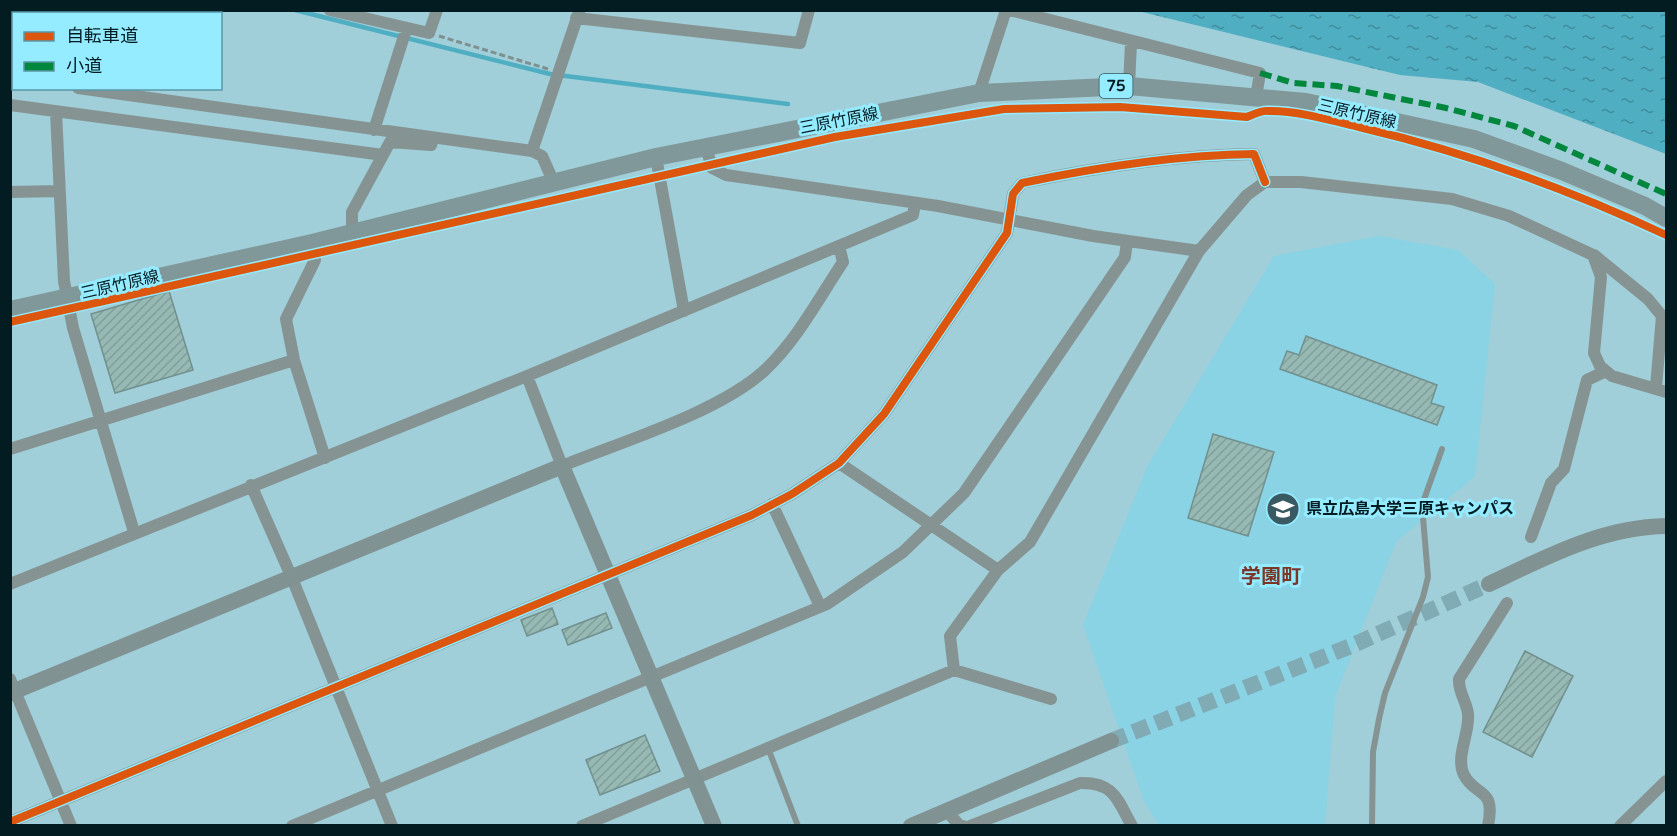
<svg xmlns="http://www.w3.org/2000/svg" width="1677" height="836" font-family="'Varela Round','Noto Sans JP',sans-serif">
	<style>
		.built { fill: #89d3e4 }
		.water { fill: url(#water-ripples) }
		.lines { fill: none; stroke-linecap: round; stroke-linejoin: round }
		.stream { stroke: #4faec1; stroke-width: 4.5 }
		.building { fill: url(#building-hatch); stroke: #71908e; stroke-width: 1.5 }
		.secondary-tunnel { stroke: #80aab4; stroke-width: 16; stroke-dasharray: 16 8; stroke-linecap: butt }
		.path { stroke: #7e908f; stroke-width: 3; stroke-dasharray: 6 3; stroke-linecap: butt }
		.lane { stroke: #859492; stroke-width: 6 }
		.street { stroke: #859492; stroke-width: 12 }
		.secondary { stroke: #809392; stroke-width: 16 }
		.primary { stroke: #809899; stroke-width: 18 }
		.quiet { stroke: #00873e; stroke-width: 6; stroke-dasharray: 12 6; stroke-linecap: butt }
		.cycleway-casing { stroke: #95ebff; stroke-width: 11 }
		.cycleway { stroke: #dc560d; stroke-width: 8 }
		.labels { text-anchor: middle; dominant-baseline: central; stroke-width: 6; stroke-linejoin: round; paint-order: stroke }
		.shield { fill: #95ebff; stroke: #2e5a64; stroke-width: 1.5 }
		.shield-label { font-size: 15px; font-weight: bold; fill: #021c22 }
		.street-label { font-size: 16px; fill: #021c22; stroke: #95ebff }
		.poi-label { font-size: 16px; font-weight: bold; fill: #021c22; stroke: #95ebff; text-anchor: start }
		.quarter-label { font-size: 20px; font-weight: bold; fill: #7b3627; stroke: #95ebff }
	</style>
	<defs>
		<pattern id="water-ripples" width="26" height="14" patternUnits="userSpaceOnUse" patternTransform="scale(1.5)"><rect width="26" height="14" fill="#4faec1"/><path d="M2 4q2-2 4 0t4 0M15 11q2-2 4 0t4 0" fill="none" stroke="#3f8d9c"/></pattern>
		<pattern id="building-hatch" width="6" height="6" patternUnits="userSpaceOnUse" patternTransform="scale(1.5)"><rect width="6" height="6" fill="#96b9b4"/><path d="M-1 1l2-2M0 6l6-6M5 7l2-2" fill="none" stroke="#809e9a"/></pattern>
	</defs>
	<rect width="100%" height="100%" fill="#a0ced9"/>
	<path class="built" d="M1379 236 1458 250 1495 284 1475 476 1396 542 1335 697 1325 825H1159L1144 801 1083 625 1147 467 1274 256Z"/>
	<path class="water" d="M1138 11H1666V154L1478 82 1400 75Z"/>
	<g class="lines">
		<path class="stream" d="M295 10 550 74 788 104"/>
	</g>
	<path class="building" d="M169 291 193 370 115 393 91 314Z
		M1306 336 1437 385 1431 403 1444 407 1437 425 1280 369 1287 351 1299 355Z
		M1213 434 1274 452 1248 536 1188 518Z
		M552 608 558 624 527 636 521 620Z
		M606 613 612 628 568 645 562 630Z
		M1525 651 1573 676 1532 757 1483 732Z
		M645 735 660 771 600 795 586 760Z"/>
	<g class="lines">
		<path class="secondary-tunnel" d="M1111 741 1351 646 1489 584"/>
		<path class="path" d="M439 36 548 69
			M1015 109 1120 107 1247 117 1254 115
			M909 125 1003 110
			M1441 150 1568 193
			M670 173 699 167"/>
		<path class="lane" d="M194 14 195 10
			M768 748 798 826
			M1372 826 1373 752 1379 719 1385 693 1423 597 1428 577 1422 505 1442 449"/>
		<path class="street" d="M330 10 429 33 437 10
			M1010 10 1260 73 1256 97
			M119 14 120 10
			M576 18 800 43 809 10
			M10 79 14 80
			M1129 86 1131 42
			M78 88 532 151 542 156 554 183
			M979 93 1006 10
			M10 105 383 155
			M56 112 64 281 73 328 134 532
			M374 130 406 30
			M706 147 712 168 726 175 938 206 1093 236 1199 251
			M532 151 579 12
			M656 157 684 311
			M10 192 59 191
			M352 233V212L390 142 431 145 433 139
			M312 243 315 260 286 319 294 360 325 458
			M1594 255 1648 299 1662 316 1656 387
			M527 376 562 466C621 442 720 412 765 370 797 340 819 298 843 262L839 246
			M10 449 294 360
			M839 463 998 570
			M251 485 292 578 392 826
			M772 504 820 606
			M1531 537 1551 483 1564 469 1587 380 1606 371
			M10 584 527 376 913 215 915 203
			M954 670 950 636 998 570 1030 542 1199 251 1247 195 1265 182H1301L1452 199 1509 216 1593 255 1601 277 1594 353 1600 366 1612 376 1666 392
			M10 679 71 826
			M947 811 958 824 963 826
			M10 822 752 515 792 494 839 463 884 414 1007 233 1013 194 1022 183C1098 167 1175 155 1254 154L1265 182
			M292 826 827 604 903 552 964 493 1125 257 1127 241
			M582 826 954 670 1051 699
			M970 826 1080 783C1114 782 1117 799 1132 826
			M1488 826C1496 786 1476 798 1464 775 1455 757 1470 733 1468 714 1467 702 1458 692 1459 679L1507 603
			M1620 826 1666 781"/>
		<path class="secondary" d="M1489 584C1546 557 1602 527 1666 526
			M10 693 562 466 714 826
			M911 826 1111 741"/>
		<path class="primary" d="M10 310 312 243 656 157 979 93 1129 86 1306 102 1474 139 1562 171 1645 206 1666 218"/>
		<path class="quiet" d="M1260 73 1293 83 1337 86 1446 108 1514 126 1666 194"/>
		<g class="cycleway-casing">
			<path id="cycleway" d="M10 322 835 137 1004 109 1120 107 1247 117C1254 114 1262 110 1269 111 1299 111 1330 120 1359 127 1465 152 1569 189 1666 235
				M10 822 752 515 792 494 839 463 884 414 1007 233 1013 194 1022 183C1098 167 1175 155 1254 154L1265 182"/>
		</g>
		<use href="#cycleway" class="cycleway"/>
	</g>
	<defs>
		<g id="university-disc" transform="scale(1.725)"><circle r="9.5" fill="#395a62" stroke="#95ebff"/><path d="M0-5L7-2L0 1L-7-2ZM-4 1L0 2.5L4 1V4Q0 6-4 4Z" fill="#fff"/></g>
	</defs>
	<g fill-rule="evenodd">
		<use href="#university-disc" x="1283" y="509"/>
	</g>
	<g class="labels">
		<rect class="shield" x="1099.5" y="74" width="33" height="24" rx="4.5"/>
		<g class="shield-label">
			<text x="1116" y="86">75</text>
		</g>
		<g class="street-label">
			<text transform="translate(1357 114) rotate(13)">三原竹原線</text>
			<text transform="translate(839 121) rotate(-11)">三原竹原線</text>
			<text transform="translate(120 285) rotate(-13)">三原竹原線</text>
		</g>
		<g class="poi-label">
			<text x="1306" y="509">県立広島大学三原キャンパス</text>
		</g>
		<g class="quarter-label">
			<text x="1271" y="577">学園町</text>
		</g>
	</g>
	<rect width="1677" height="836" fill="none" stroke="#021c22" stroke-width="24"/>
	<rect x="12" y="12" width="210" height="78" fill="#95ebff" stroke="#5a98a7" stroke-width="1.5"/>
	<rect x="24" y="32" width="30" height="9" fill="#dc560d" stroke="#5a98a7" stroke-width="1.5"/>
	<text x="66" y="42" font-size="18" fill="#021c22">自転車道</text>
	<rect x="24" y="62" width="30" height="9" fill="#00873e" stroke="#5a98a7" stroke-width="1.5"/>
	<text x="66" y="72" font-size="18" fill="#021c22">小道</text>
</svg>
